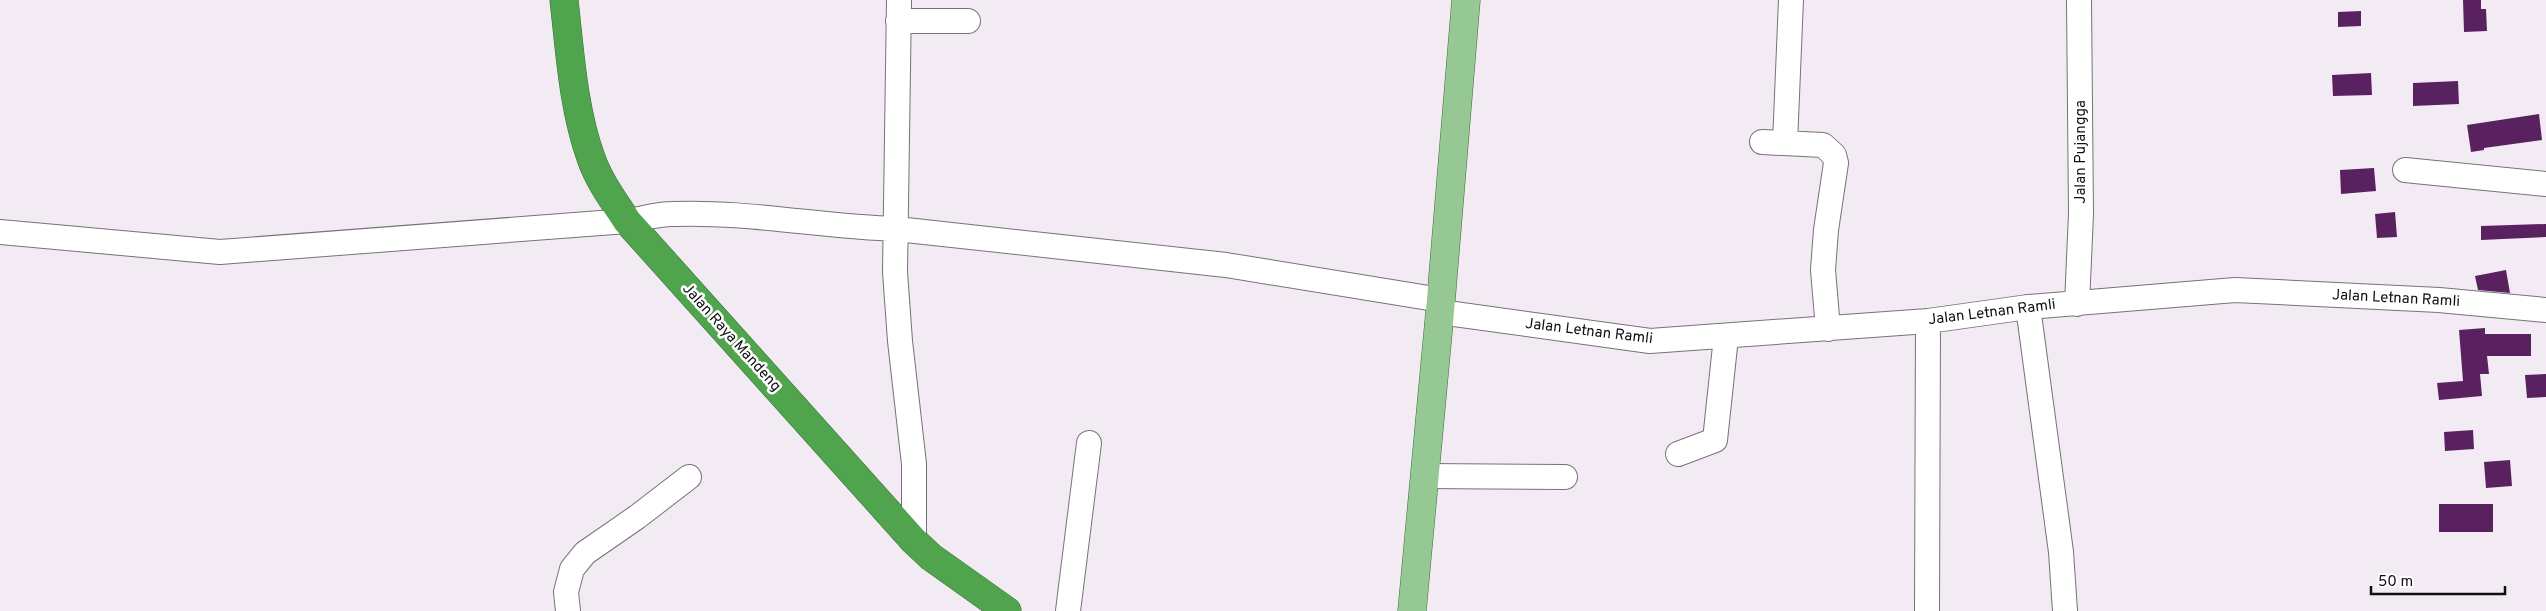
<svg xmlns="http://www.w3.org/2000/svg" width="2546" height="611" font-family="Overpass,sans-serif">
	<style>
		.building { fill: #592160 }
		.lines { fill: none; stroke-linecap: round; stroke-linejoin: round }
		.minor-casing { stroke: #787179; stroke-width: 26 }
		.major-casing { stroke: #396f38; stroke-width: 29 }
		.highway-casing { stroke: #396f38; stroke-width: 29 }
		.minor { stroke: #fff; stroke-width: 24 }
		.major { stroke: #96c894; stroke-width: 28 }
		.highway { stroke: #50a44d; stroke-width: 28 }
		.labels { text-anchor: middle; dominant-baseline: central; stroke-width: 5; stroke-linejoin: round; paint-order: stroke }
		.street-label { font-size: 15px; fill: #0f0d10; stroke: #fff }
	</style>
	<rect width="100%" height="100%" fill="#f3ebf4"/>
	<path class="building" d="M2463 0H2481V9H2486L2487 31 2464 32Z
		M2361 11V26L2338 27V12Z
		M2371 73 2372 95 2333 96 2332 75Z
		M2458 81 2459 104 2413 106V83Z
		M2539 114 2542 140 2484 148V150L2471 152 2467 125Z
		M2374 168 2376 191 2341 194 2340 170Z
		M2395 212 2397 237 2377 238 2375 214Z
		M2546 224V237L2481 240V226Z
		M2506 270 2510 293 2478 290 2475 276Z
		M2485 328V334H2531V356H2487L2489 374H2480L2482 396 2439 400 2437 383 2463 381 2459 330Z
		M2546 374V397L2527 398 2525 375Z
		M2473 430 2474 449 2445 451 2444 432Z
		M2510 460 2512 486 2486 488 2484 462Z
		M2439 504H2493V532H2439Z"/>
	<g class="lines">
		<g class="minor-casing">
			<path id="minor" d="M899 0 895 272 900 341 914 464V541
				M898 21H968
				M1762 142 1823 145 1834 155 1836 163 1826 230 1823 270 1828 329
				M1785 143 1791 0
				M2405 170 2546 184
				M0 232 220 252 627 221C642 219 657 214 672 214 747 211 822 227 897 229L1226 265 1441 300
				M2077 304 2081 214 2079 0
				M2028 307 2061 552 2065 611
				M1440 312 1650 341 1928 321 2028 307 2235 290 2439 300 2546 310
				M1678 454 1715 440 1726 337
				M1425 476 1565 477
				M568 611 566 592 572 569 585 553 637 517 689 477
				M1068 611 1089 443
				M1927 611 1928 321"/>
		</g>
		<g class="major-casing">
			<path id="major" d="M1412 611 1441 300 1466 0"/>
		</g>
		<g class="highway-casing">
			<path id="highway" d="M564 0C570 52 573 108 591 158 599 181 614 201 627 221L914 541 931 557 1007 611"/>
		</g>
		<use href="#minor" class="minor"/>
		<use href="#major" class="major"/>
		<use href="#highway" class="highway"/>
	</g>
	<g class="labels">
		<g class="street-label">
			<text transform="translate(2081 152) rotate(-90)">Jalan Pujangga</text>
			<text transform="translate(2396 299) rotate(3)">Jalan Letnan Ramli</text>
			<text transform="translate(1992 313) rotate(-7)">Jalan Letnan Ramli</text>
			<text transform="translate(1589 332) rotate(7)">Jalan Letnan Ramli</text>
			<text transform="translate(731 338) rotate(48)">Jalan Raya Mandeng</text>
		</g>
	</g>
	<path d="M2371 586v8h134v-8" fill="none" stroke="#0f0d10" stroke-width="2.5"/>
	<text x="2378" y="586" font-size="15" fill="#0f0d10" stroke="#ffffff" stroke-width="4" paint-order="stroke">50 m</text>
</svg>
